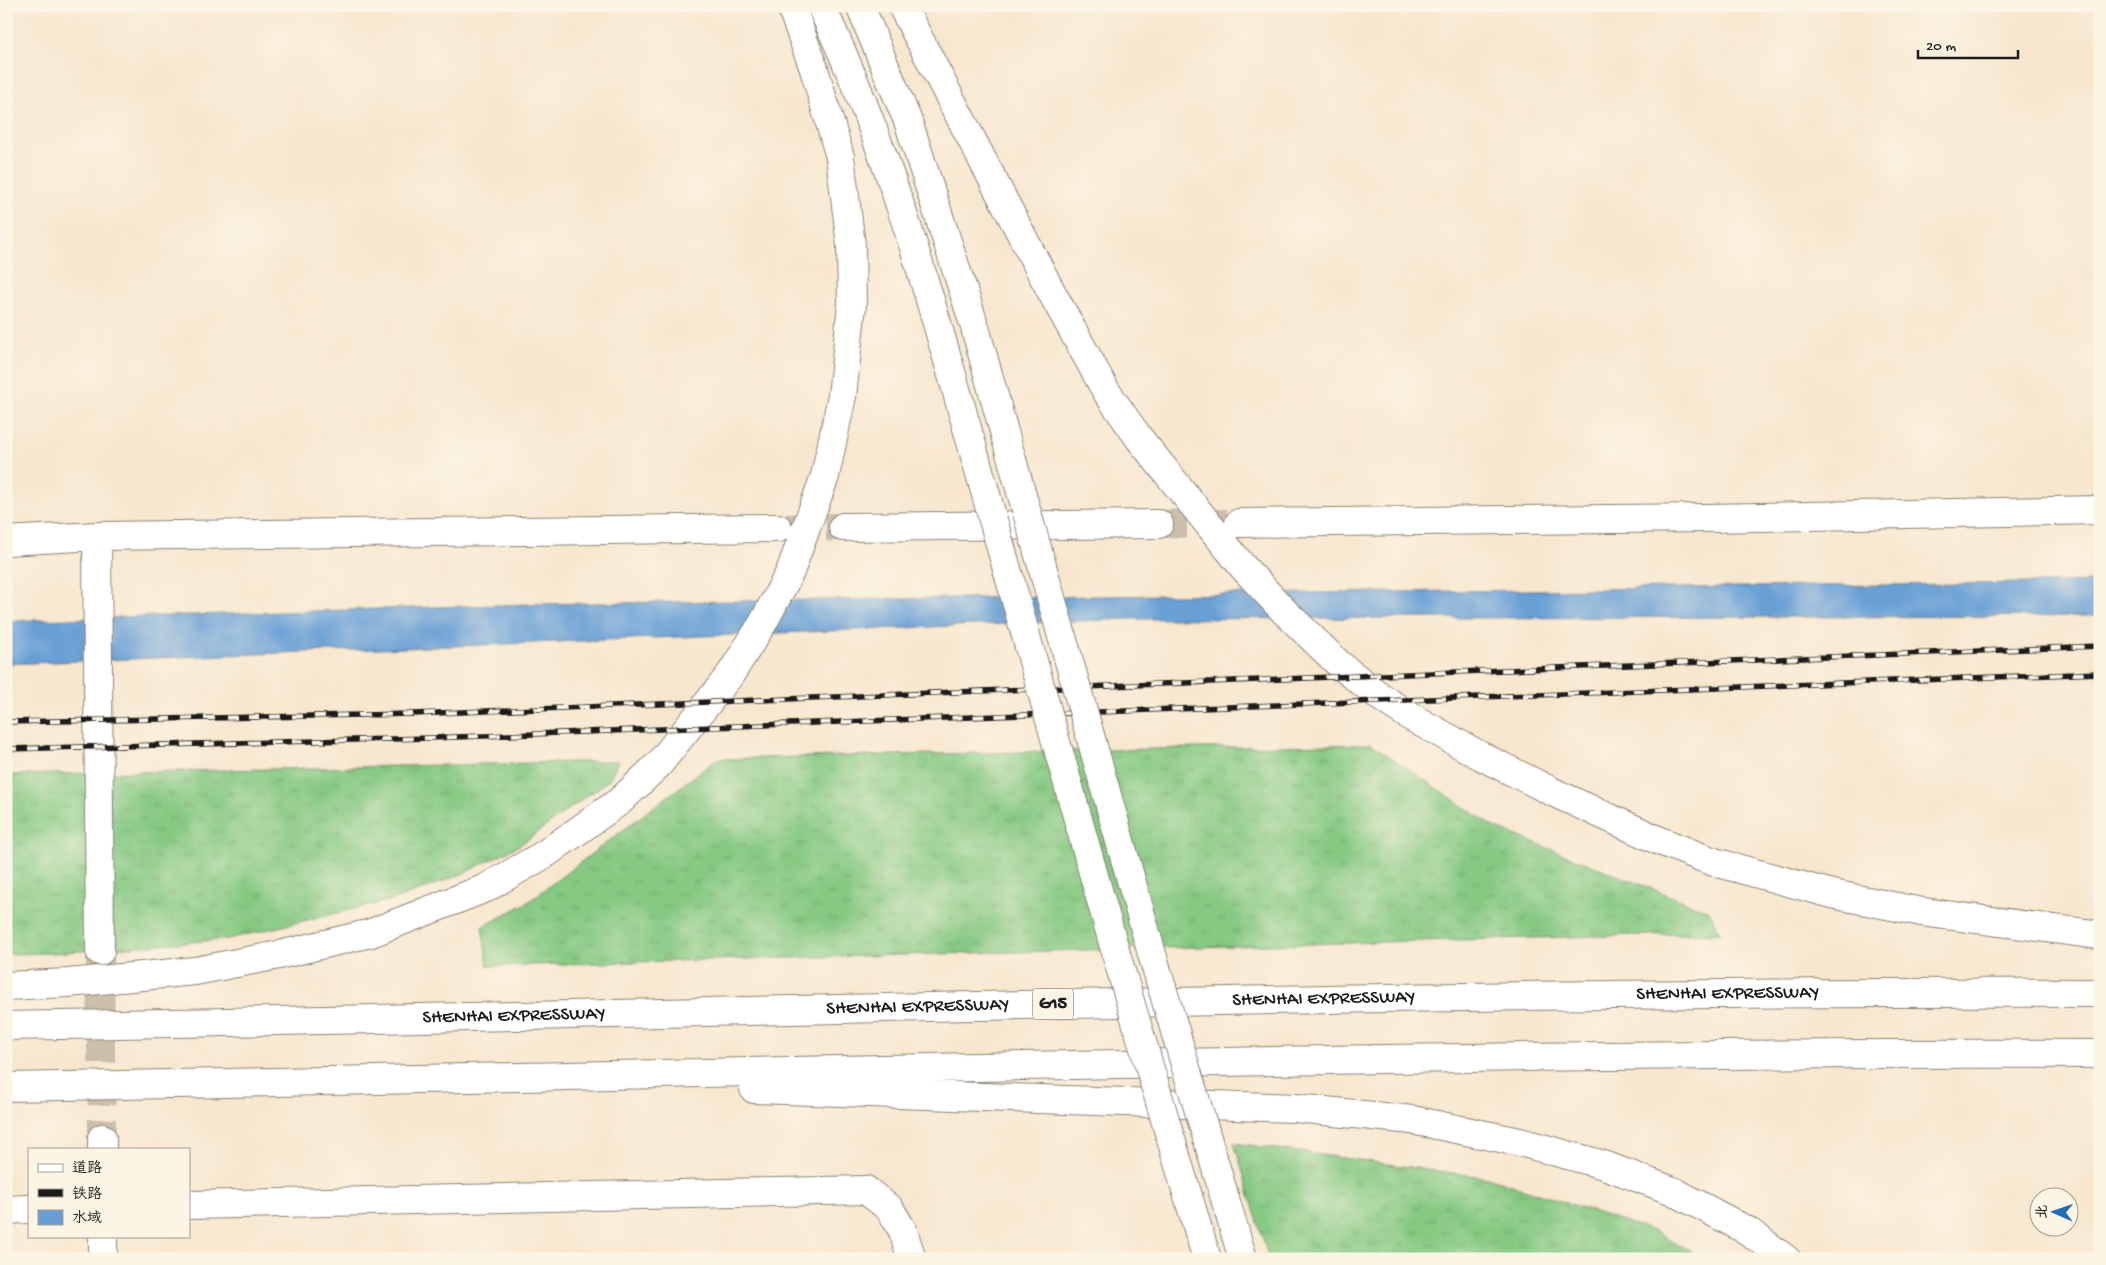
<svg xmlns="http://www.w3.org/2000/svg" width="2106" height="1265" font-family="'Gochi Hand','LXGW WenKai TC',sans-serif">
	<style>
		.grass { fill: url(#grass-tufts); stroke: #51724f }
		.water { fill: #679fd5; stroke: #425e78 }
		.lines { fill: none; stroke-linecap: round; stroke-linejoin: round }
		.street-tunnel { stroke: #cbbeab; stroke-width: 28; stroke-dasharray: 28 14; stroke-linecap: butt }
		.street-casing { stroke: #8a8276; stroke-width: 30 }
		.highway-casing { stroke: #8a8276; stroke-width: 30 }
		.street { stroke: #fff; stroke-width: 28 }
		.highway { stroke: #fff; stroke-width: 28 }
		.rail-casing { stroke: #1c1c1c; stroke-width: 5.5 }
		.rail { stroke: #fcf5e5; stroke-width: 4; stroke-dasharray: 11; stroke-linecap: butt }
		.highway-bridge-casing { stroke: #8a8276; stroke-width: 30; stroke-linecap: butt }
		.highway-bridge { stroke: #fff; stroke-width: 28 }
		.labels { text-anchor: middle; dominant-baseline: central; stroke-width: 4; stroke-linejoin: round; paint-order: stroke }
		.shield { fill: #fcf5e5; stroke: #5f5d58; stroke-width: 1 }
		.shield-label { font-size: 18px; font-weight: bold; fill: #1c1c1c }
		.street-label { font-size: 19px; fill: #1c1c1c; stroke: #fcf5e5 }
	</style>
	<defs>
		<pattern id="grass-tufts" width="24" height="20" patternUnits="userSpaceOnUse" patternTransform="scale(1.25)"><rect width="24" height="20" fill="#86c982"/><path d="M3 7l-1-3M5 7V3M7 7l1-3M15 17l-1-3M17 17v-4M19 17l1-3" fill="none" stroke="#73ac70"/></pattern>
	</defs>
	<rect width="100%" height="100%" fill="#fcf5e5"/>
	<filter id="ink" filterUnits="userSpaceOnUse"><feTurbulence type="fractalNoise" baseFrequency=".02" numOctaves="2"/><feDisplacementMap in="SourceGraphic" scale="10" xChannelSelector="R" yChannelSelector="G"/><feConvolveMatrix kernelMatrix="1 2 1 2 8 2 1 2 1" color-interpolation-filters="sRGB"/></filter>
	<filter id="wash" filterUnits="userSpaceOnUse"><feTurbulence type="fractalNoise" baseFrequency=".0096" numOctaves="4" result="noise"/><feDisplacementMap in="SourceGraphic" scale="20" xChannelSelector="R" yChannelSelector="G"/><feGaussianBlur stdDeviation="1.12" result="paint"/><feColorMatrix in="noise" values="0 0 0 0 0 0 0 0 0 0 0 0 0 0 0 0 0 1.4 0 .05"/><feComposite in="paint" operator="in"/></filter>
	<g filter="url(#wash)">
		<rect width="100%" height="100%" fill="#f7e7cf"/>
		<path class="grass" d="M1371 744 1494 827 1709 911 1720 933 488 966 482 927 528 902 717 759Z
			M618 761 609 780 520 845 462 874 400 898 228 939 54 953 6 954V775Z
			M1234 1143 1490 1178 1653 1231 1706 1259H1269Z"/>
		<path class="water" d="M2100 582V616L1129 619 6 664V621L529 604Z"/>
	</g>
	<g filter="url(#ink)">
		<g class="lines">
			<path class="street-tunnel" d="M1159 524 1227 523
				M784 528 843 527
				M100 951 102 1138"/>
			<g class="street-casing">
				<path id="street" d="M1239 523 1707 518 2100 510
					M843 527 1159 524
					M97 536 100 951
					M6 541 97 536 778 528
					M102 1138V1149
					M189 1205 866 1190 890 1209 903 1231 912 1259
					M6 1210 29 1209
					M103 1236V1259"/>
			</g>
			<g class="highway-casing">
				<g id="highway">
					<path d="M821 6C885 141 927 285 967 428"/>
					<path d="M860 6 909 124 974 324 1001 421"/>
					<path d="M902 6 1052 293 1106 391 1139 438 1243 567 1284 611 1340 665 1382 698 1411 717 1481 756 1557 794 1660 841 1711 861 1832 894 1922 912 2100 935"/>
					<path d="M6 986 68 983 195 971 279 955 371 933 486 888 545 854 620 801 659 764 730 675 763 623 790 572 825 476 842 396 852 305 851 245 840 157 814 69 791 6"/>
					<path id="s1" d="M6 1026C704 1015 1402 990 2100 993"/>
					<path d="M6 1087C704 1076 1402 1051 2100 1054"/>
					<path d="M754 1089 1296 1108 1412 1120 1520 1142 1604 1165 1673 1191 1748 1231 1786 1259"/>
					<path d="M1210 1148 1243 1259"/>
					<path d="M1175 1153 1207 1259"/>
				</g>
			</g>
			<use href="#street" class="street"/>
			<use href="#highway" class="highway"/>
			<g class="rail-casing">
				<path id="rail" d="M6 722 413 714 2100 646
					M6 749 431 738 2100 673"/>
			</g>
			<use href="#rail" class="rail"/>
			<g class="highway-bridge-casing">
				<path id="highway-bridge" d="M1001 421 1152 954 1210 1148
					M967 428 1119 964 1175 1153"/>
			</g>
			<use href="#highway-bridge" class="highway-bridge"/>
		</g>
	</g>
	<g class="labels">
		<rect class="shield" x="1033" y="988.5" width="40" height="31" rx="4"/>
		<g class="shield-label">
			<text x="1053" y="1004">G15</text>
		</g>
		<g class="street-label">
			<text stroke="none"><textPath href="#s1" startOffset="1722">SHENHAI EXPRESSWAY</textPath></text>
			<text stroke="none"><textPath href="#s1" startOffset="1318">SHENHAI EXPRESSWAY</textPath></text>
			<text stroke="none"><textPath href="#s1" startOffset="912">SHENHAI EXPRESSWAY</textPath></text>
			<text stroke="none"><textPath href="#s1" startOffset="508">SHENHAI EXPRESSWAY</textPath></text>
		</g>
	</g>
	<rect width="2106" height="1265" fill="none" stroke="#fcf5e5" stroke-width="25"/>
	<rect x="28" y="1148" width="162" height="90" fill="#fcf5e5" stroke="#a29e95"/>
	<rect x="38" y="1164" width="25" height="8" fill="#ffffff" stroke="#a29e95"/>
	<text x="72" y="1172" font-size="15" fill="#1c1c1c">道路</text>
	<rect x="38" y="1189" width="25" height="8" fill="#1c1c1c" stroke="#a29e95"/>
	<text x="72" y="1198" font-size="15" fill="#1c1c1c">铁路</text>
	<rect x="38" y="1210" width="25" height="15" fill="#679fd5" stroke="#a29e95"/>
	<text x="72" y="1222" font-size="15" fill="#1c1c1c">水域</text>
	<g transform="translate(2054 1212) rotate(272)"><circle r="24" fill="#fcf5e5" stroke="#a29e95"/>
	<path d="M0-4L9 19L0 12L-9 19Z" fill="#1f6fb2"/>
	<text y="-8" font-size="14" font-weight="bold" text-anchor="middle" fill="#1c1c1c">北</text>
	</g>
	<path d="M1918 50v8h100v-8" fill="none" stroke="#1c1c1c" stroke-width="2.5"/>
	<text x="1926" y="50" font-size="15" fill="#1c1c1c" stroke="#fcf5e5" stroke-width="4" paint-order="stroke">20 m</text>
</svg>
